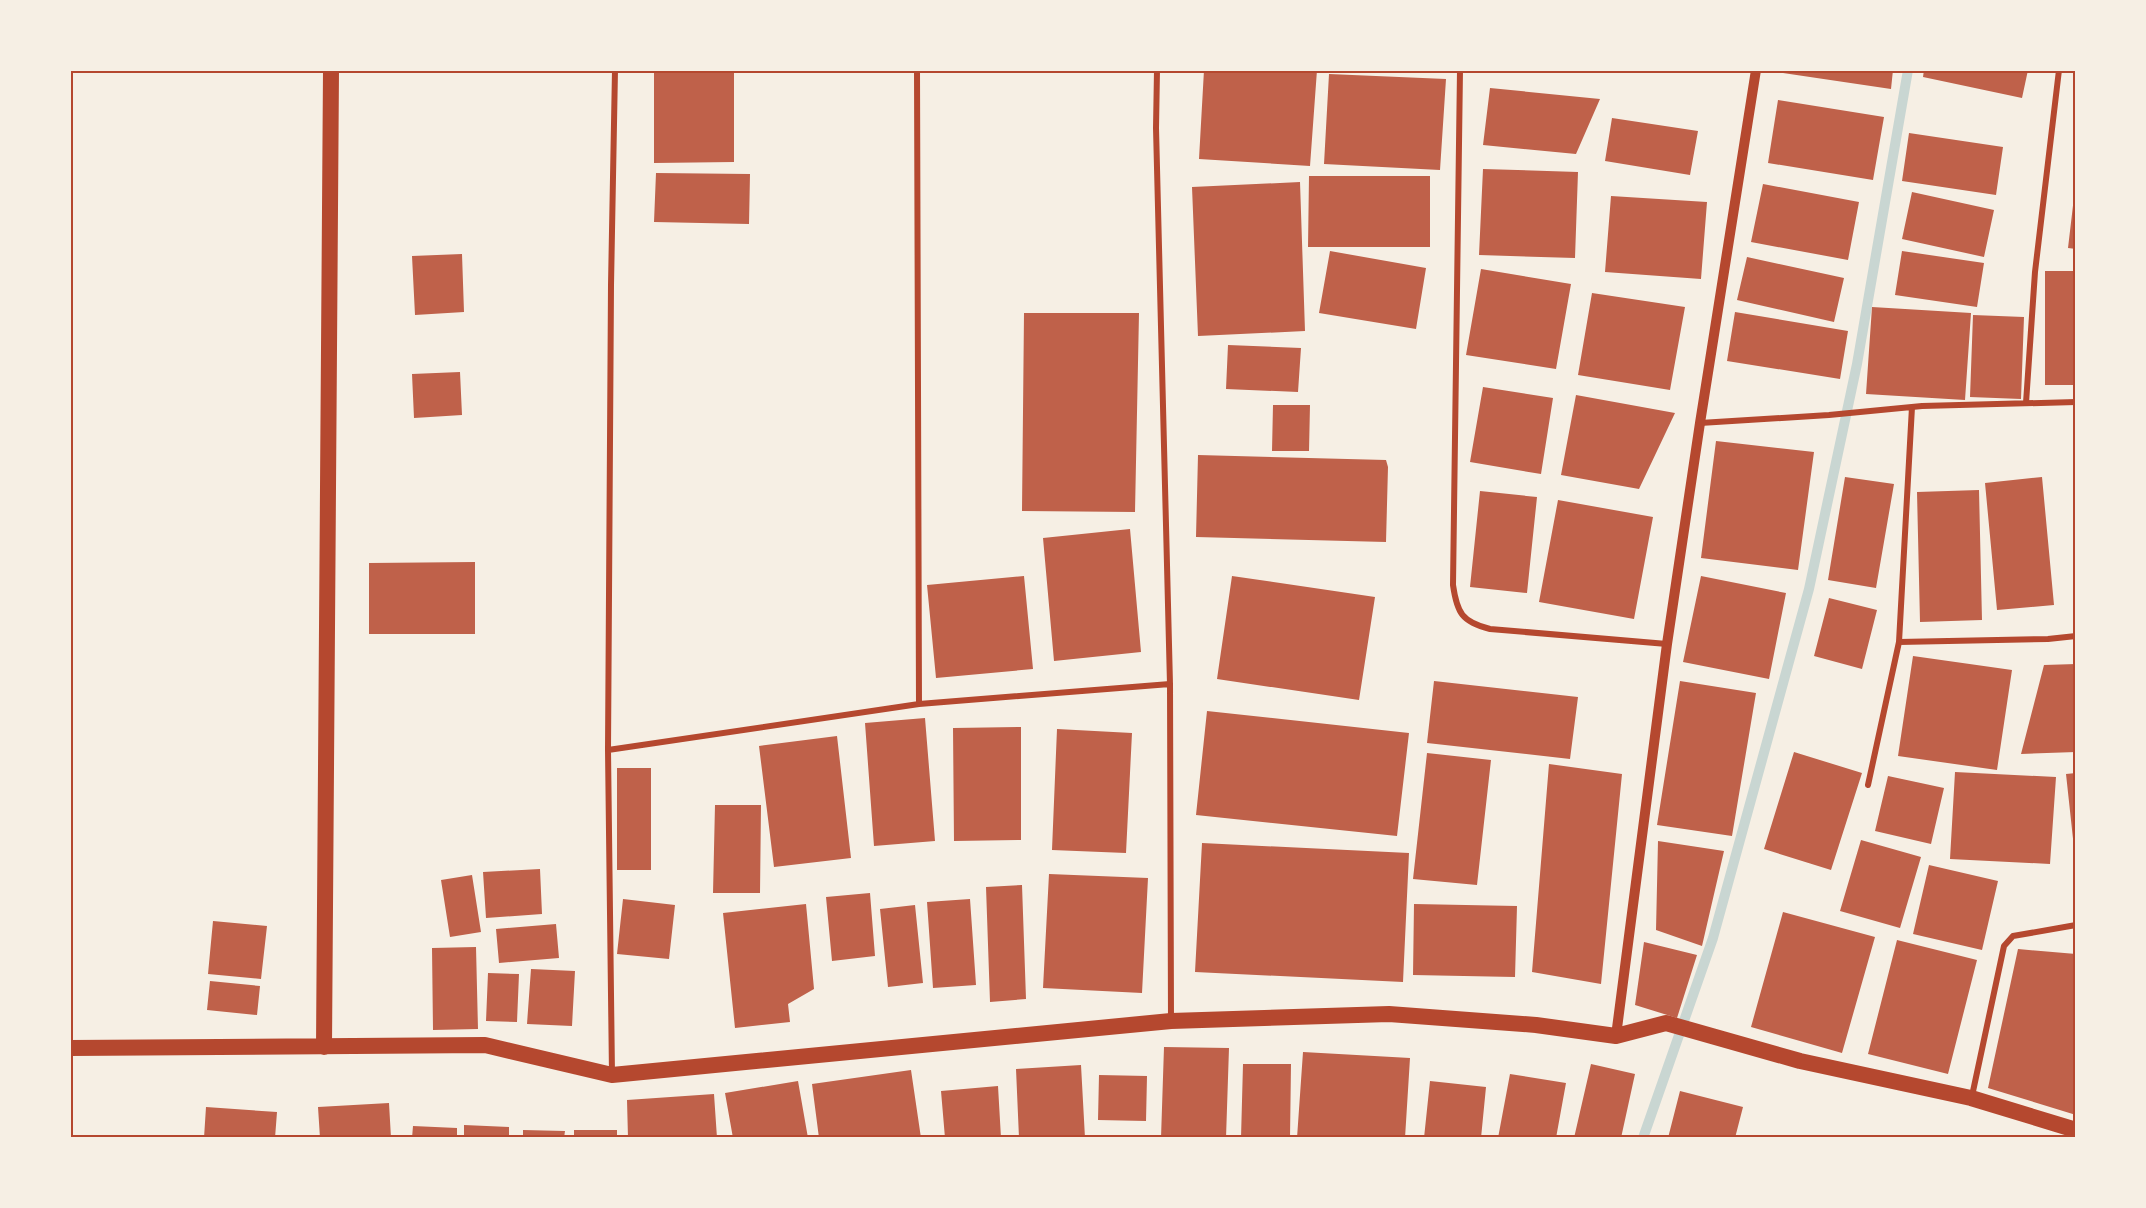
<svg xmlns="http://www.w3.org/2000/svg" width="2146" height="1208" font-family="'Golos Text',sans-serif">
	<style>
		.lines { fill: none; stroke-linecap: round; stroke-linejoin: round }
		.stream { stroke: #c9d6d2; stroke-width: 10 }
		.building { fill: #bf614a }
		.minor { stroke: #b5482f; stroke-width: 6 }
		.tertiary { stroke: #b5482f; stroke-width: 10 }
		.trunk { stroke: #b5482f; stroke-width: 16 }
		.neatline { fill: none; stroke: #b5482f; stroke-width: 2 }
	</style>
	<rect width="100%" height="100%" fill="#f6efe4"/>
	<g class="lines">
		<path class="stream" d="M1643 1138 1713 938 1809 589 1857 364 1908 70"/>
	</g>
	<path class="building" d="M654 70H734V162L654 163Z
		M1204 70H1317L1310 166 1199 159Z
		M1783 70H1893L1891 89 1783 73Z
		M1924 70H2028L2022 98 1923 77Z
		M1329 74 1446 79 1440 170 1324 164Z
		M1490 88 1600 99 1576 154 1483 145Z
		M1778 100 1884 117 1873 180 1768 163Z
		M1612 118 1698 131 1690 175 1605 161Z
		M1909 133 2003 147 1996 195 1902 181Z
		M1483 169 1578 172 1575 258 1479 255Z
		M656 173 750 174 749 224 654 222Z
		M1309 176H1430V247H1308Z
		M1300 182 1305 331 1198 336 1192 187Z
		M1763 184 1859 202 1848 260 1751 242Z
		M1912 192 1994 210 1984 257 1902 239Z
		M1611 196 1707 202 1701 279 1605 272Z
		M2074 197H2076V249L2068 248Z
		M1330 251 1426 268 1416 329 1319 313Z
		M1902 251 1984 263 1977 307 1895 295Z
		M462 254 464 312 415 315 412 256Z
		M1747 257 1844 278 1834 322 1737 300Z
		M1481 269 1571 284 1556 369 1466 355Z
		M2045 271H2076V385H2045Z
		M1592 293 1685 307 1670 390 1578 375Z
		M1872 307 1971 313 1965 400 1866 394Z
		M1735 312 1848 331 1840 379 1727 361Z
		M1024 313H1139L1135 512 1022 511Z
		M1973 315 2024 317 2021 399 1970 397Z
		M1228 345 1301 348 1298 392 1226 389Z
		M460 372 462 415 414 418 412 374Z
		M1483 387 1553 398 1541 474 1470 462Z
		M1576 395 1675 413 1639 489 1561 475Z
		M1273 405H1310L1309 451H1272Z
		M1716 441 1814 452 1798 570 1701 558Z
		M1198 455 1386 460 1388 467 1386 542 1196 537Z
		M1845 477 1894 484 1876 588 1828 580Z
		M2042 477 2054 605 1997 610 1985 483Z
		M1979 490 1982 620 1920 622 1917 492Z
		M1480 491 1537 497 1527 593 1470 587Z
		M1558 500 1653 517 1634 619 1539 602Z
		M1130 529 1141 652 1054 661 1043 538Z
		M475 562V634H369V563Z
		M1024 576 1033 669 936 678 927 585Z
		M1232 576 1375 597 1359 700 1217 679Z
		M1701 576 1786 593 1769 679 1683 662Z
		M1829 598 1877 610 1862 669 1814 656Z
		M1913 656 2012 670 1997 770 1898 756Z
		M2076 664V752L2021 754 2044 665Z
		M1434 681 1578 697 1570 759 1427 743Z
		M1680 681 1756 693 1732 836 1657 825Z
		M1207 711 1409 733 1397 836 1196 815Z
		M925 718 935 841 874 846 865 723Z
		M1021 727V840L954 841 953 728Z
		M1057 729 1132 733 1126 853 1052 850Z
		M837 736 851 858 774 867 759 746Z
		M1794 752 1862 773 1831 870 1764 849Z
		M1427 753 1491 760 1477 885 1413 879Z
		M1549 764 1622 774 1601 984 1532 972Z
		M617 768H651V870H617Z
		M1955 772 2056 777 2050 864 1950 859Z
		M2076 773V848H2074L2066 774Z
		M1888 776 1944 788 1931 844 1875 831Z
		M715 805H761L760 893H713Z
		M1861 840 1921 857 1900 928 1840 911Z
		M1658 841 1724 851 1702 946 1656 930Z
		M1202 843 1409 853 1403 982 1195 972Z
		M1929 865 1998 881 1982 950 1913 934Z
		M540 869 542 914 486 918 483 872Z
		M1049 874 1148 878 1142 993 1043 988Z
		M472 875 481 932 450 937 441 880Z
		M1022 885 1026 999 990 1002 986 887Z
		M870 893 875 956 832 961 826 897Z
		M623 899 675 905 669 959 617 954Z
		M970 899 976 985 933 988 927 902Z
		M806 904 814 989 788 1004 790 1022 735 1028 723 913Z
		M1414 904 1517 906 1515 977 1413 975Z
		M915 905 923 983 888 987 880 909Z
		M1783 912 1875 937 1842 1053 1751 1027Z
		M213 921 267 926 261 979 208 974Z
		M556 924 559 958 499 963 496 929Z
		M1897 940 1977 960 1948 1074 1868 1054Z
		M1644 942 1697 955 1677 1018 1635 1005Z
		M476 947 478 1029 433 1030 432 948Z
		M2018 949 2076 954V1115L1988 1088Z
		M531 969 575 971 572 1026 527 1024Z
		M488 973 519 974 517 1022 486 1021Z
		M210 981 260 986 257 1015 207 1010Z
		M1164 1047 1229 1048 1226 1138H1161Z
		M1303 1052 1410 1058 1405 1138H1297Z
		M1243 1064H1291L1290 1138H1241Z
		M1591 1064 1635 1074 1621 1138H1574Z
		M1081 1065 1085 1138H1019L1016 1069Z
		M911 1070 921 1138H819L812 1084Z
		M1510 1074 1566 1083 1556 1138H1498Z
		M1099 1075 1147 1076 1146 1121 1098 1120Z
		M798 1081 808 1138H733L725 1093Z
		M1430 1081 1486 1087 1481 1138H1424Z
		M998 1086 1001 1138H945L941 1091Z
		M1680 1091 1743 1107 1735 1138H1668Z
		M714 1094 717 1138H628L627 1100Z
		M389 1103 391 1138H320L318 1107Z
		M206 1107 277 1112 275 1138H204Z
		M464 1125 509 1127V1138H464Z
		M413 1126 457 1128V1138H412Z
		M523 1130 565 1131 564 1138H523Z
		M574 1130H617V1138H574Z"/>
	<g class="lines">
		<path class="minor" d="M917 70 919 704
			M1157 70 1156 128 1170 684 1171 1021
			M1460 70 1453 585C1457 613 1462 622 1490 629L1667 644
			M2026 403 2035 272 2059 70
			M1700 423 1829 415 1922 406 2076 402
			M1899 642 2048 639 2076 636
			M608 750 919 704 1170 684
			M1868 785 1899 642 1912 407
			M612 1075 608 750 611 285 615 70
			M1972 1096 2004 946 2013 936 2076 925"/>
		<path class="tertiary" d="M1616 1036 1667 644 1700 423 1756 70"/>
		<path class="trunk" d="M324 1047 331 70
			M70 1048 485 1045 612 1075 1171 1021 1389 1014 1536 1025 1616 1036 1666 1023 1800 1061 1971 1098 2076 1130"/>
	</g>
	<rect width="2146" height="1208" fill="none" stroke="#f6efe4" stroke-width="144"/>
	<rect x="72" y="72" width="2002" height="1064" class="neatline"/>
</svg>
